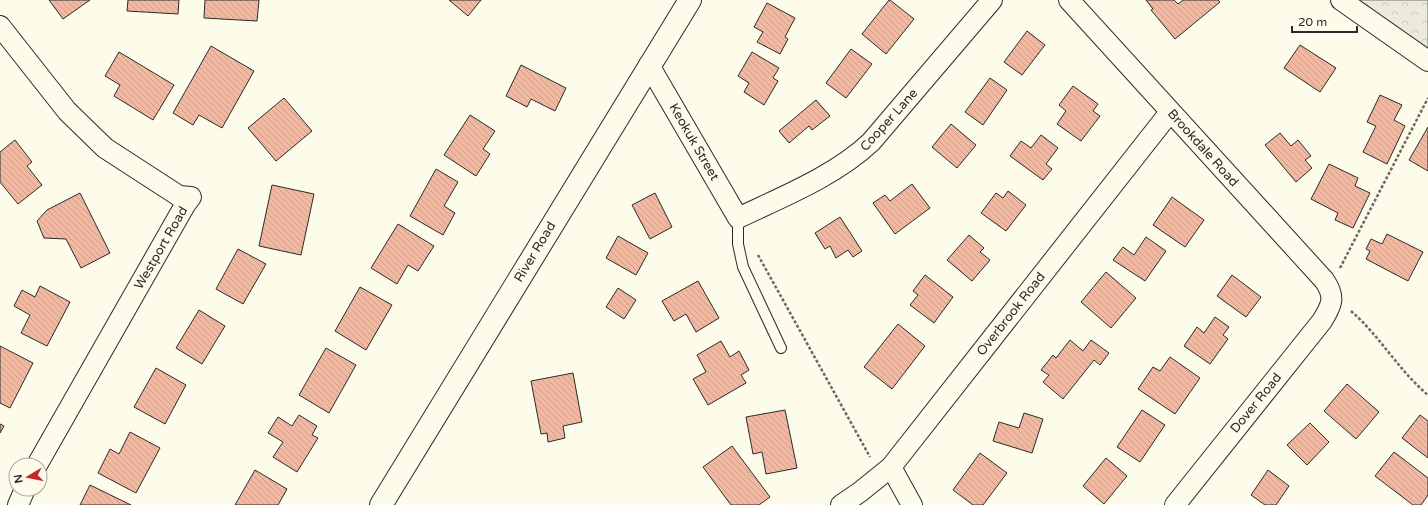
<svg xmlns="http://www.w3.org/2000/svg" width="1428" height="505" font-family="'Varela Round',sans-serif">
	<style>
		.forest { fill: url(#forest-crowns); stroke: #74746e }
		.building { fill: url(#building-back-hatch); stroke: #2b2b2b }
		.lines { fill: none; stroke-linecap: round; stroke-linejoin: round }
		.lane-casing { stroke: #2b2b2b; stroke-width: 12 }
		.street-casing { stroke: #2b2b2b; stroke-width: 22 }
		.primary-casing { stroke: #2b2b2b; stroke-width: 24 }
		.path { stroke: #6a6964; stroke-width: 2.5; stroke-dasharray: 3 2; stroke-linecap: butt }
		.lane { stroke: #fdfbea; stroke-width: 10 }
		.street { stroke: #fdfbea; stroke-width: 20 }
		.primary { stroke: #fdfbea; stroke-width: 22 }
		.labels { text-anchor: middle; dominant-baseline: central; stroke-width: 3; stroke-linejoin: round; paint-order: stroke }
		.street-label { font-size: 13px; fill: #2b2b2b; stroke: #fdfbea }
	</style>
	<defs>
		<pattern id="forest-crowns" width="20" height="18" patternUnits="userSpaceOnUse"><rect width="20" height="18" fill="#ecebdb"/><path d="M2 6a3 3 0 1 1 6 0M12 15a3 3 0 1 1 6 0" fill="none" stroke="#cbcabc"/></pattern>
		<pattern id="building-back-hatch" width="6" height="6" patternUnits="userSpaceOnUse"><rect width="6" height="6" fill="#f2b8a0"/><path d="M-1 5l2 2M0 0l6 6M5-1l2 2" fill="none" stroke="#d09e8a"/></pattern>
	</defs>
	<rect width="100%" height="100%" fill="#fdfbea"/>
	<path class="forest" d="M1352 0H1428V54Z"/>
	<path class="building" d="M49 0H90L63 19Z
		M128 0H179L178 14 127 11Z
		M205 0H259L257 21 204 18Z
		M449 0H481L468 16Z
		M889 0H890L914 19 886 54 862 34Z
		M1146 0H1174L1178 4 1183 0H1218L1220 2 1175 39 1151 10 1153 9Z
		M767 3 795 18 785 37 788 39 780 54 757 42 763 32 754 27Z
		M1027 31 1045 45 1022 75 1004 62Z
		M1300 45 1336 68 1320 92 1284 68Z
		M211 46 254 71 222 128 199 115 193 125 173 113Z
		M851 49 872 64 846 98 826 83Z
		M119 52 174 85 153 120 114 96 120 85 105 76Z
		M752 52 779 68 773 78 778 81 764 105 744 92 749 83 738 76Z
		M521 65 566 88 555 111 531 99 527 107 506 96Z
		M990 78 1007 90 983 125 965 112Z
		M1073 86 1098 104 1093 111 1100 116 1081 141 1057 124 1066 111 1059 105Z
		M1380 95 1402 105 1394 120 1405 126 1387 164 1363 152 1376 126 1367 122Z
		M284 98 312 131 276 161 248 128Z
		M816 100 830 116 812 130 809 126 789 143 779 131Z
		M470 115 495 131 483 149 490 154 476 176 444 155Z
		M951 124 976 145 957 168 932 147Z
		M1428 127V171L1409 160Z
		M1280 133 1291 146 1298 140 1311 156 1305 160 1312 168 1296 182 1265 145Z
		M1041 135 1058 148 1046 164 1052 169 1043 180 1010 156 1021 141 1031 148Z
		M15 140 32 162 27 166 42 185 18 204 0 182V152Z
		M1329 164 1358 178 1355 186 1370 193 1353 228 1335 220 1338 213 1311 199Z
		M436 169 458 182 444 206 455 213 443 235 410 216Z
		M912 184 930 208 895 234 873 203 885 195 890 201Z
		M272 185 314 194 301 255 259 246Z
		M1008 191 1026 205 1006 231 981 213 996 193 1003 198Z
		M80 193 110 253 81 268 66 239 44 238 37 221 47 210Z
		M655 193 672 227 650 239 632 205Z
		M1172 197 1204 220 1185 247 1153 225Z
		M840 217 862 251 853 257 848 250 836 258 830 246 825 249 815 233Z
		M398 224 434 246 418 271 408 265 397 284 371 268Z
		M1387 234 1423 252 1408 281 1366 259 1370 251 1366 249 1371 239 1382 244Z
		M969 235 984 248 980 252 990 260 972 281 947 260Z
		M618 236 648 253 636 275 606 258Z
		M1146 237 1166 251 1145 281 1113 260 1123 247 1134 255Z
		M238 249 266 264 243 304 216 289Z
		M1106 272 1136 298 1111 328 1081 302Z
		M925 275 953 297 934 323 910 305 918 295 913 291Z
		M1232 275 1261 297 1246 317 1217 296Z
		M698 281 719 318 696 332 686 314 674 321 662 301Z
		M40 286 70 302 47 346 21 333 30 315 14 306 22 290 35 297Z
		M360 287 392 305 366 350 335 331Z
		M618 288 636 300 624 319 606 307Z
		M199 310 225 326 202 364 176 348Z
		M1215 317 1229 327 1223 335 1228 339 1210 364 1184 346 1197 327 1204 333Z
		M898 324 925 346 892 389 864 367Z
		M1070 340 1083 351 1091 340 1109 353 1100 365 1094 360 1063 399 1043 382 1049 375 1041 370 1053 355 1056 358Z
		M721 341 730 357 739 351 749 370 741 375 746 383 708 405 693 379 706 372 697 355Z
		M0 346 33 363 10 408 0 403Z
		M326 348 356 365 329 413 299 395Z
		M1170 357 1200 378 1175 414 1138 389 1153 367 1160 371Z
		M156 368 186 385 165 424 134 407Z
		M573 373 582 422 563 426 565 438 548 442 547 433 541 434 531 381Z
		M1347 384 1379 412 1356 439 1324 411Z
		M785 410 797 468 766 474 762 452 753 454 746 417Z
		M1142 410 1165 425 1140 462 1117 447Z
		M1024 413 1043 419 1032 453 993 441 999 422 1019 428Z
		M299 415 317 426 312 435 318 438 297 472 273 457 283 442 268 433 278 417 292 426Z
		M1420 415 1428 421V458L1402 438Z
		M1310 423 1329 442 1307 465 1287 445Z
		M0 424 4 426 0 433Z
		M130 432 160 448 136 493 98 473 110 449 119 454Z
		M732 446 770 497 759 505H731L703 467Z
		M1394 452 1428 478V495L1421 505H1413L1375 476Z
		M980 453 1007 473 983 505H973L953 490Z
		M1106 458 1127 476 1104 504 1083 486Z
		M255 470 287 489 278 505H235Z
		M1268 470 1289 486 1276 505H1265L1251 495Z
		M90 485 131 505H80Z"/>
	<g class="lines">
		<g class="lane-casing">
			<path id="lane" d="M738 218V244L743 267 781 348"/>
		</g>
		<g class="street-casing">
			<path id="street" d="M1069 0 1324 280C1336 297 1332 305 1322 321L1175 505
				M1341 0 1428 61
				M0 26 67 111 105 148 179 196 191 197 185 205 37 465
				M649 65 738 218C782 197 835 176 871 142L992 0
				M891 467 912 505
				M18 505 25 489
				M841 505 860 492 891 467 1170 112"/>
		</g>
		<g class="primary-casing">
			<path id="primary" d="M381 505 690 0"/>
		</g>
		<path class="path" d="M758 255 870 457
			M1340 268 1428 98
			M1351 311C1380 336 1399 371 1428 395"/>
		<use href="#lane" class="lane"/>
		<use href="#street" class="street"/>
		<use href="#primary" class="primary"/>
	</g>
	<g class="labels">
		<g class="street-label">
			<text transform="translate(889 120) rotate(-48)">Cooper Lane</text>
			<text transform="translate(694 142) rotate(60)">Keokuk Street</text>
			<text transform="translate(1203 148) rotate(48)">Brookdale Road</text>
			<text transform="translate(161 248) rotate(-60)">Westport Road</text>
			<text transform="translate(535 252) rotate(-59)">River Road</text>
			<text transform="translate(1011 314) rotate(-52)">Overbrook Road</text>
			<text transform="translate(1256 403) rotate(-51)">Dover Road</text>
		</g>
	</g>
	<g transform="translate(28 477) rotate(260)"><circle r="19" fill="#fdfbea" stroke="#a9a89e"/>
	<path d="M0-3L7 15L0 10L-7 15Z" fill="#c62828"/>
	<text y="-6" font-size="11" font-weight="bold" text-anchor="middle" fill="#2b2b2b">N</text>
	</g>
	<path d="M1292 26v6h65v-6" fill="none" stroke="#2b2b2b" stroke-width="2"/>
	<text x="1298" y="26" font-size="12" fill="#2b2b2b" stroke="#fdfbea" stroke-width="3" paint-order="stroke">20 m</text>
</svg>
